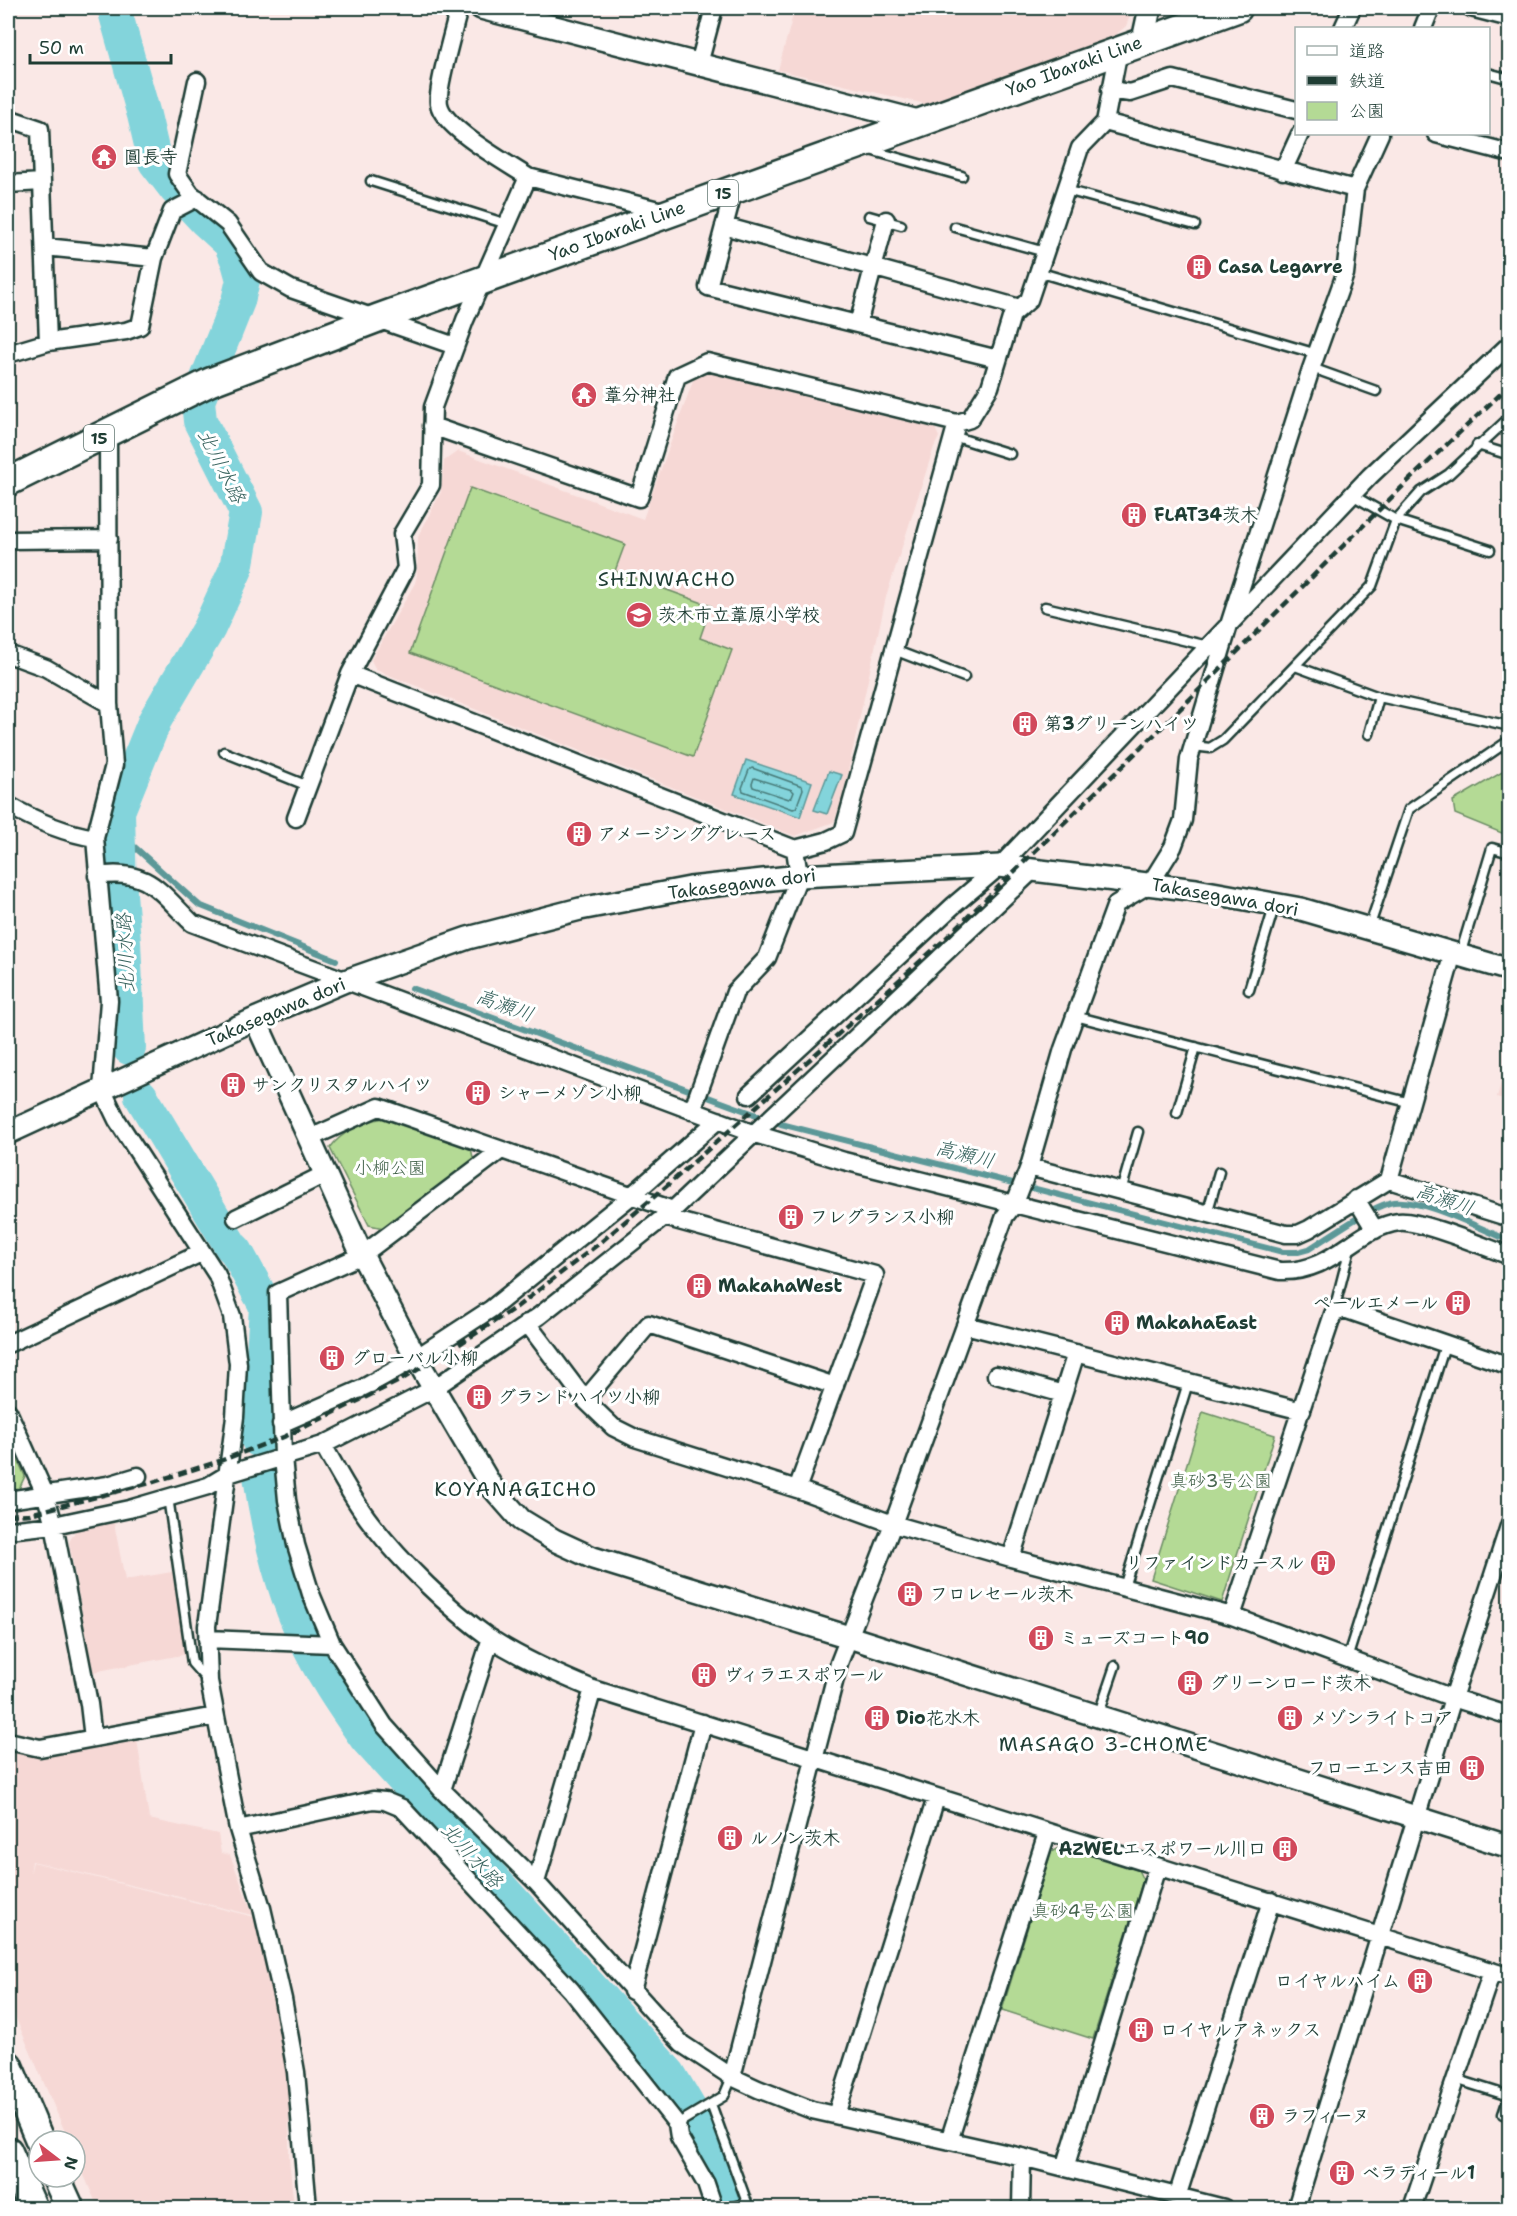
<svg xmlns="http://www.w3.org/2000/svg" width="1517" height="2216" font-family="'Shantell Sans','Klee One',sans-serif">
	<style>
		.built { fill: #f6d8d5 }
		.green { fill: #b4da95; stroke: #6a8c64; stroke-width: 1.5 }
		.water { fill: #83d4db; stroke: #5b9898; stroke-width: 1.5 }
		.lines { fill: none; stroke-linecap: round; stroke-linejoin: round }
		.shore { stroke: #477977; stroke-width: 1.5 }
		.stream { stroke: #5b9898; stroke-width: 6 }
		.river { stroke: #83d4db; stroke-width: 34 }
		.service-casing { stroke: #1f3d34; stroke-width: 13 }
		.minor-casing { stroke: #1f3d34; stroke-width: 21 }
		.tertiary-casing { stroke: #1f3d34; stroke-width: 26 }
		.primary-casing { stroke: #1f3d34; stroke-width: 32 }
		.service { stroke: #fff; stroke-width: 8 }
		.minor { stroke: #fff; stroke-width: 16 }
		.tertiary { stroke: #fff; stroke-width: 21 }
		.primary { stroke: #fff; stroke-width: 27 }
		.rail { stroke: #1f3d34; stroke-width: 4.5; stroke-dasharray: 9 4.5; stroke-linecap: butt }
		.labels { text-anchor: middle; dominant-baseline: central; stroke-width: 6; stroke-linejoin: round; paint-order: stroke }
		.shield { fill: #fff; stroke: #627771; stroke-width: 1.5 }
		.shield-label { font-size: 16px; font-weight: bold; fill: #1f3d34 }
		.street-label { font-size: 18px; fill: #1f3d34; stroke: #fff }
		.poi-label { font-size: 18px; font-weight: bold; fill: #1f3d34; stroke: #fff; text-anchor: start }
		.park-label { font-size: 18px; fill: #44644c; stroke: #fff }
		.water-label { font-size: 20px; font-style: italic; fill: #38635e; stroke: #fff }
		.neighbourhood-label { font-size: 20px; letter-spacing: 1.5px; fill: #1f3d34; stroke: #fff }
	</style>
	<rect width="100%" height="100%" fill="#fae8e6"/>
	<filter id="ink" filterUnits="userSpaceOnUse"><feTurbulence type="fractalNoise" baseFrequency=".0167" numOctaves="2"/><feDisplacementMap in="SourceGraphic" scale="12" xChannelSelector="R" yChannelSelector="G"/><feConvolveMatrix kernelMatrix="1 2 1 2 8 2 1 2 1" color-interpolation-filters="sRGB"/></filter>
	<g filter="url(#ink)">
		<path class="built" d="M795 8H1133L1126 26 1097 51 930 105 778 70Z
			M706 372 935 428 939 437 934 447 886 597 842 799 834 822 795 836 376 670 371 660 415 583 417 575 418 537 441 492 444 461 458 451 643 519 694 378Z
			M1509 1057 1510 1101H1509L1497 1097Z
			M114 1523 125 1580 172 1572 187 1654 93 1672 69 1542 76 1530Z
			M137 1739 149 1819 218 1834 221 1853 230 1855 253 1915 32 1861 30 1874 33 1862 254 1917 289 2068V2158L294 2208H98L75 2154V2141H69L8 2000V1749L42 1757Z"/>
		<path class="green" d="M470 488 625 544 615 571 711 606 700 638 732 650 693 757 410 653Z
			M1509 768V836L1455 814 1453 801Z
			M384 1118 471 1148 474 1162 384 1228 369 1225 330 1148C341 1132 365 1121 384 1118Z
			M1203 1412 1275 1435 1222 1602 1151 1579Z
			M8 1438 25 1476 19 1489 8 1491Z
			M1062 1846 1138 1870 1143 1880 1093 2039 1002 2010 1051 1852Z"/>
		<path class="water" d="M746 760 812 782 800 817 734 794Z
			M829 771 842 775 827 814 814 810Z"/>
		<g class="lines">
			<path class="shore" d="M752 768 802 786 803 789 796 808 793 809 743 791 742 788 749 770Z
				M754 778 792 790 794 792 792 797 789 799 753 787 752 784Z"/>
			<path class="stream" d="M118 832 199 905 336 960
				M412 988 781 1124 1283 1252H1298L1309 1249C1330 1236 1367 1209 1389 1203 1417 1195 1481 1229 1510 1241"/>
			<path class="river" d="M114 8 144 115 155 162 175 188 206 221 230 243 238 262 243 280 238 301 198 401 200 421 246 512 236 569 209 628 155 720 118 811 120 894 124 942 129 1048
				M141 1096 231 1246 236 1251 266 1306 258 1440
				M260 1476C268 1531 280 1585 304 1636 320 1672 343 1705 366 1738L669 2074 698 2123 732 2208"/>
			<g class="service-casing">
				<path id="service" d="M1488 73 1510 79
					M870 150 962 176
					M371 181 507 224
					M1066 190 1195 225
					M869 216 901 225
					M955 227 1045 252
					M1038 272 1317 354
					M1312 368 1376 391
					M953 436 1010 454
					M1477 445 1510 455
					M1352 495 1396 520 1490 550
					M1045 607 1208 646
					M894 650 964 677
					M1295 666 1379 697 1510 726
					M1369 734 1379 697
					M1193 746 1210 748 1223 740 1372 586 1396 520 1421 492 1449 474 1510 417
					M224 752 308 786
					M1369 928 1409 809 1510 740
					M1460 955 1492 848 1510 853
					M1249 990 1275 904
					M1075 1016 1411 1103
					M1177 1113 1196 1047
					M1121 1191 1138 1132
					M1207 1214 1219 1172
					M1333 1314 1350 1248
					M168 1497 192 1663 208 1681
					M1124 1587 1188 1383
					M1347 1659 1445 1345
					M1098 1716 1115 1666
					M1455 2079 1509 2096 1503 2114
					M711 2104 749 2208
					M677 2124 724 2096 732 2077
					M729 2208 747 2203"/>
			</g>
			<g class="minor-casing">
				<path id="minor" d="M459 8C455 26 436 89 439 104 443 128 507 163 528 177L465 320 433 407 431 485 402 534 406 568 350 674 795 849 826 841 843 833 957 423
					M1471 8 1510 18
					M1343 28 1352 8
					M1423 28 1431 8
					M699 64 714 8
					M197 81 177 174 191 194 228 224 261 272 291 289 455 346
					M1110 90 1130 93 1173 79 1296 110
					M8 118 40 129 48 342
					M1105 122 1355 189
					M1436 134 1510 153
					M1283 171 1300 134
					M528 177 666 212
					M8 184 42 182
					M734 189 708 287 998 359
					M724 226 1020 308
					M45 247 154 258
					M858 324 886 220
					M8 354 48 342 126 331 140 326 154 258 172 211 197 198
					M432 426 639 498 677 376 707 362 957 423 970 419 990 387 1012 315 1029 300 1080 148 1105 122 1119 50
					M108 433 109 704 114 765 95 838 109 1001 102 1089 117 1120 217 1275 232 1316 238 1364 235 1417 207 1626 209 1681 238 1829 262 1908 283 1999 296 2072 308 2208
					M8 540 109 539
					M8 654 46 668 109 704
					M8 805C34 820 64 833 95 838
					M296 818 350 674
					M97 876C148 868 159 891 192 923L752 1133 844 1161 1280 1271C1334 1273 1355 1228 1399 1222 1418 1219 1487 1248 1510 1256
					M749 1095 954 905 1000 866 1370 476 1510 344
					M692 1111 735 992 767 958 799 876 795 849
					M310 1138 379 1107 673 1210
					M501 1150 362 1255 278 1293 283 1457 287 1500 296 1545 311 1594 332 1644 384 1725 442 1790 536 1882 682 2044 732 2077 758 2089 812 2110 1022 2157 1224 2208
					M1029 1167 1286 1234H1298L1309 1229 1389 1180 1510 1218
					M1389 1180 1453 953
					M1356 1199 1375 1230
					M664 1217 875 1275 797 1489
					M236 1218 325 1174
					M527 1323 585 1400 613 1427 635 1438 797 1489 893 1524 1011 1558 1232 1616 1453 1698 1510 1716
					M965 1325 1302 1411
					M8 1344 201 1253
					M996 1375 1063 1394
					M585 1400 649 1324 835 1386
					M8 1411 46 1496 54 1525 89 1704 93 1738
					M281 1424 363 1388 416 1358 491 1309 631 1196 718 1120
					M323 1445C338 1471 352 1499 371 1523 403 1564 448 1608 490 1638 522 1659 558 1674 593 1689L1510 1977
					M8 1500 108 1485 138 1476
					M8 1530 54 1525 129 1509 208 1486 228 1474 323 1445 433 1389 539 1316 673 1210 1033 870
					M1011 1558 1076 1353
					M1232 1616 1333 1314 1344 1309 1510 1366
					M207 1639 332 1644
					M8 1741 40 1748 215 1716
					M442 1790 491 1638
					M238 1829 373 1800 385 1801 402 1808 571 1990 677 2124 679 2137 706 2184 714 2208
					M536 1882 593 1689
					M632 1991 703 1723
					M732 2077 839 1663 893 1524 1005 1216 1015 1203 1029 1167 1063 1049 1116 904 1150 884 1173 847 1183 820 1189 759 1229 625 1311 369 1345 274 1355 189 1380 134
					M836 2115 936 1798
					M949 2141 1047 1833
					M1065 2168 1157 1867
					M1177 2197 1271 1901
					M1021 2208 1022 2157
					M1296 2208 1453 1698 1510 1523
					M1412 2208 1492 1971"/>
			</g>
			<g class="tertiary-casing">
				<path id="tertiary" d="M481 8 922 122
					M1143 40 1150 8
					M255 1019 362 1255 416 1358 491 1486 521 1520 554 1540 593 1558 849 1637 1510 1847
					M8 1133 255 1019 345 981 468 938 580 909 690 888 799 876 1000 866 1196 890 1301 909 1510 970"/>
			</g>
			<g class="primary-casing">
				<path id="primary" d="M8 482 210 382 378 318 1238 8
					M8 2065 40 2141
					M8 2151 33 2208
					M56 2177 70 2208"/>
			</g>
			<use href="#service" class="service"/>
			<use href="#minor" class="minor"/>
			<use href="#tertiary" class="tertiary"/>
			<use href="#primary" class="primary"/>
			<path class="rail" d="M8 1515 30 1514 150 1483 220 1461 286 1436 401 1380 461 1343 518 1306 601 1242 669 1184 941 943 1150 739 1406 483 1510 385"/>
		</g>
	</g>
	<defs>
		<g id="temple-disc" transform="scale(1.35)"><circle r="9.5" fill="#d1495b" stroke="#fff"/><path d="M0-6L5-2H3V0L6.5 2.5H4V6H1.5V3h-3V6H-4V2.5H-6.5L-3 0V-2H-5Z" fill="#fff"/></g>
		<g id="building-disc" transform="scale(1.35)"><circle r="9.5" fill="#d1495b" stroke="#fff"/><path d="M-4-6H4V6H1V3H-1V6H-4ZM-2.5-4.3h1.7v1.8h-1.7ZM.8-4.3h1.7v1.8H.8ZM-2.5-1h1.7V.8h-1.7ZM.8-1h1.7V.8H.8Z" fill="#fff"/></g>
		<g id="school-disc" transform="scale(1.35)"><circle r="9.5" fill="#d1495b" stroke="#fff"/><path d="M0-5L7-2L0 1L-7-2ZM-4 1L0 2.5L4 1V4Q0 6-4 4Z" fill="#fff"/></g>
	</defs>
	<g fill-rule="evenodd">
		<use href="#temple-disc" x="104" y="157"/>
		<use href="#building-disc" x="1199" y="267"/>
		<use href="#temple-disc" x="584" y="395"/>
		<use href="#building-disc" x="1134" y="515"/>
		<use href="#school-disc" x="639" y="615"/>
		<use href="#building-disc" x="1025" y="724"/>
		<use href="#building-disc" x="579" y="834"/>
		<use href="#building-disc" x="233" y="1085"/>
		<use href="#building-disc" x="478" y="1093"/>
		<use href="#building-disc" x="791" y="1217"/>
		<use href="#building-disc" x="699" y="1286"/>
		<use href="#building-disc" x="1458" y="1303"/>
		<use href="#building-disc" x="1117" y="1323"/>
		<use href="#building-disc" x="332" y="1358"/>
		<use href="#building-disc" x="479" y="1397"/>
		<use href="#building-disc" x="1323" y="1563"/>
		<use href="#building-disc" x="910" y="1594"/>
		<use href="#building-disc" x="1041" y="1638"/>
		<use href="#building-disc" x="704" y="1675"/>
		<use href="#building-disc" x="1190" y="1683"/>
		<use href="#building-disc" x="877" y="1718"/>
		<use href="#building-disc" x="1290" y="1718"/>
		<use href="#building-disc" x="1472" y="1768"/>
		<use href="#building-disc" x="730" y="1838"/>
		<use href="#building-disc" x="1285" y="1849"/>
		<use href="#building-disc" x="1420" y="1981"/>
		<use href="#building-disc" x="1141" y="2030"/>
		<use href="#building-disc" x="1262" y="2116"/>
		<use href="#building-disc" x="1342" y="2173"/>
	</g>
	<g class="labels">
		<g class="shield">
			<rect x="708" y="180" width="30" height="26" rx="4.5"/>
			<rect x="84" y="425" width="30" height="26" rx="4.5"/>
		</g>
		<g class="shield-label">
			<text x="723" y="193">15</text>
			<text x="99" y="438">15</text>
		</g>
		<g class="street-label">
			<text transform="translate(1074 66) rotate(-20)">Yao Ibaraki Line</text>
			<text transform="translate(617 231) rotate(-20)">Yao Ibaraki Line</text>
			<text transform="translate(742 884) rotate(-7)">Takasegawa dori</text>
			<text transform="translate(1225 897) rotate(10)">Takasegawa dori</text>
			<text transform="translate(276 1012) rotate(-23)">Takasegawa dori</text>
		</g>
		<g class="poi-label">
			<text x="124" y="157">圓長寺</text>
			<text x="1218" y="267">Casa Legarre</text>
			<text x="604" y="395">葦分神社</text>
			<text x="1154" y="515">FLAT34茨木</text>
			<text x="658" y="615">茨木市立葦原小学校</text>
			<text x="1044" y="724">第3グリーンハイツ</text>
			<text x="598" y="834">アメージンググレース</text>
			<text x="252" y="1085">サンクリスタルハイツ</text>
			<text x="498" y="1093">シャーメゾン小柳</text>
			<text x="810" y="1217">フレグランス小柳</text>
			<text x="718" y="1286">MakahaWest</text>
			<text x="1438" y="1303" text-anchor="end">ペールエメール</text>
			<text x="1136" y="1323">MakahaEast</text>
			<text x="352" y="1358">グローバル小柳</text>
			<text x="498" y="1397">グランドハイツ小柳</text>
			<text x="1304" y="1563" text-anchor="end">リファインドカースル</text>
			<text x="930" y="1594">フロレセール茨木</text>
			<text x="1060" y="1638">ミューズコート90</text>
			<text x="724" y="1675">ヴィラエスポワール</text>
			<text x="1210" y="1683">グリーンロード茨木</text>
			<text x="896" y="1718">Dio花水木</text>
			<text x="1310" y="1718">メゾンライトコア</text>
			<text x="1452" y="1768" text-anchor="end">フローエンス吉田</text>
			<text x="750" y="1838">ルノン茨木</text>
			<text x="1266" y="1849" text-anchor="end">AZWELエスポワール川口</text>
			<text x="1400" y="1981" text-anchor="end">ロイヤルハイム</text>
			<text x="1160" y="2030">ロイヤルアネックス</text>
			<text x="1282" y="2116">ラフィーヌ</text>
			<text x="1362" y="2173">ベラディール1</text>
		</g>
		<g class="park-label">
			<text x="390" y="1168">小柳公園</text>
			<text x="1221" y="1481">真砂3号公園</text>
			<text x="1083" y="1911">真砂4号公園</text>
		</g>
		<g class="water-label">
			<text transform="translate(222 466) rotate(63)">北川水路</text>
			<text transform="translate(125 953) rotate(-93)">北川水路</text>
			<text transform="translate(505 1005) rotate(20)">高瀬川</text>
			<text transform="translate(965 1154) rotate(14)">高瀬川</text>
			<text transform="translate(1445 1199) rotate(19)">高瀬川</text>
			<text transform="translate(472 1855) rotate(48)">北川水路</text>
		</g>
		<g class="neighbourhood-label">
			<text x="667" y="579">SHINWACHO</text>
			<text x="516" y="1489">KOYANAGICHO</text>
			<text x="1104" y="1744">MASAGO 3-CHOME</text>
		</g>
	</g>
	<rect width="1517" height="2216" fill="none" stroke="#fff" stroke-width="30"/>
	<rect x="15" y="15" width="1487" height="2186" fill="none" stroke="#1f3d34" stroke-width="2" filter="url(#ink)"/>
	<rect x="1295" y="27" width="195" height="108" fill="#ffffff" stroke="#a5b1ae" stroke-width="1.5"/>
	<rect x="1307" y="46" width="30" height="9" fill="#ffffff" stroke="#a5b1ae" stroke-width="1.5"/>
	<text x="1349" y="57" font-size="18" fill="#1f3d34">道路</text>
	<rect x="1307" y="76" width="30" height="9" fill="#1f3d34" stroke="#a5b1ae" stroke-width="1.5"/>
	<text x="1349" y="87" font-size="18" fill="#1f3d34">鉄道</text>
	<rect x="1307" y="102" width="30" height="18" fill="#b4da95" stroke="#a5b1ae" stroke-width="1.5"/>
	<text x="1349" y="117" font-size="18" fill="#1f3d34">公園</text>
	<g transform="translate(57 2159) rotate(107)"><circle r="28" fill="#ffffff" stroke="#a5b1ae" stroke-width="1.5"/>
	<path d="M0-4.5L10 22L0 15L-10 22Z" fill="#d1495b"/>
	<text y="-9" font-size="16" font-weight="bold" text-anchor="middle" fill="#1f3d34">N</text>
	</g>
	<path d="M30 54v9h141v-9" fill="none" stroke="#1f3d34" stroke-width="3"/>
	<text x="39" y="54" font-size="18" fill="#1f3d34" stroke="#ffffff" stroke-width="4.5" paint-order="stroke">50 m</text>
</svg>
